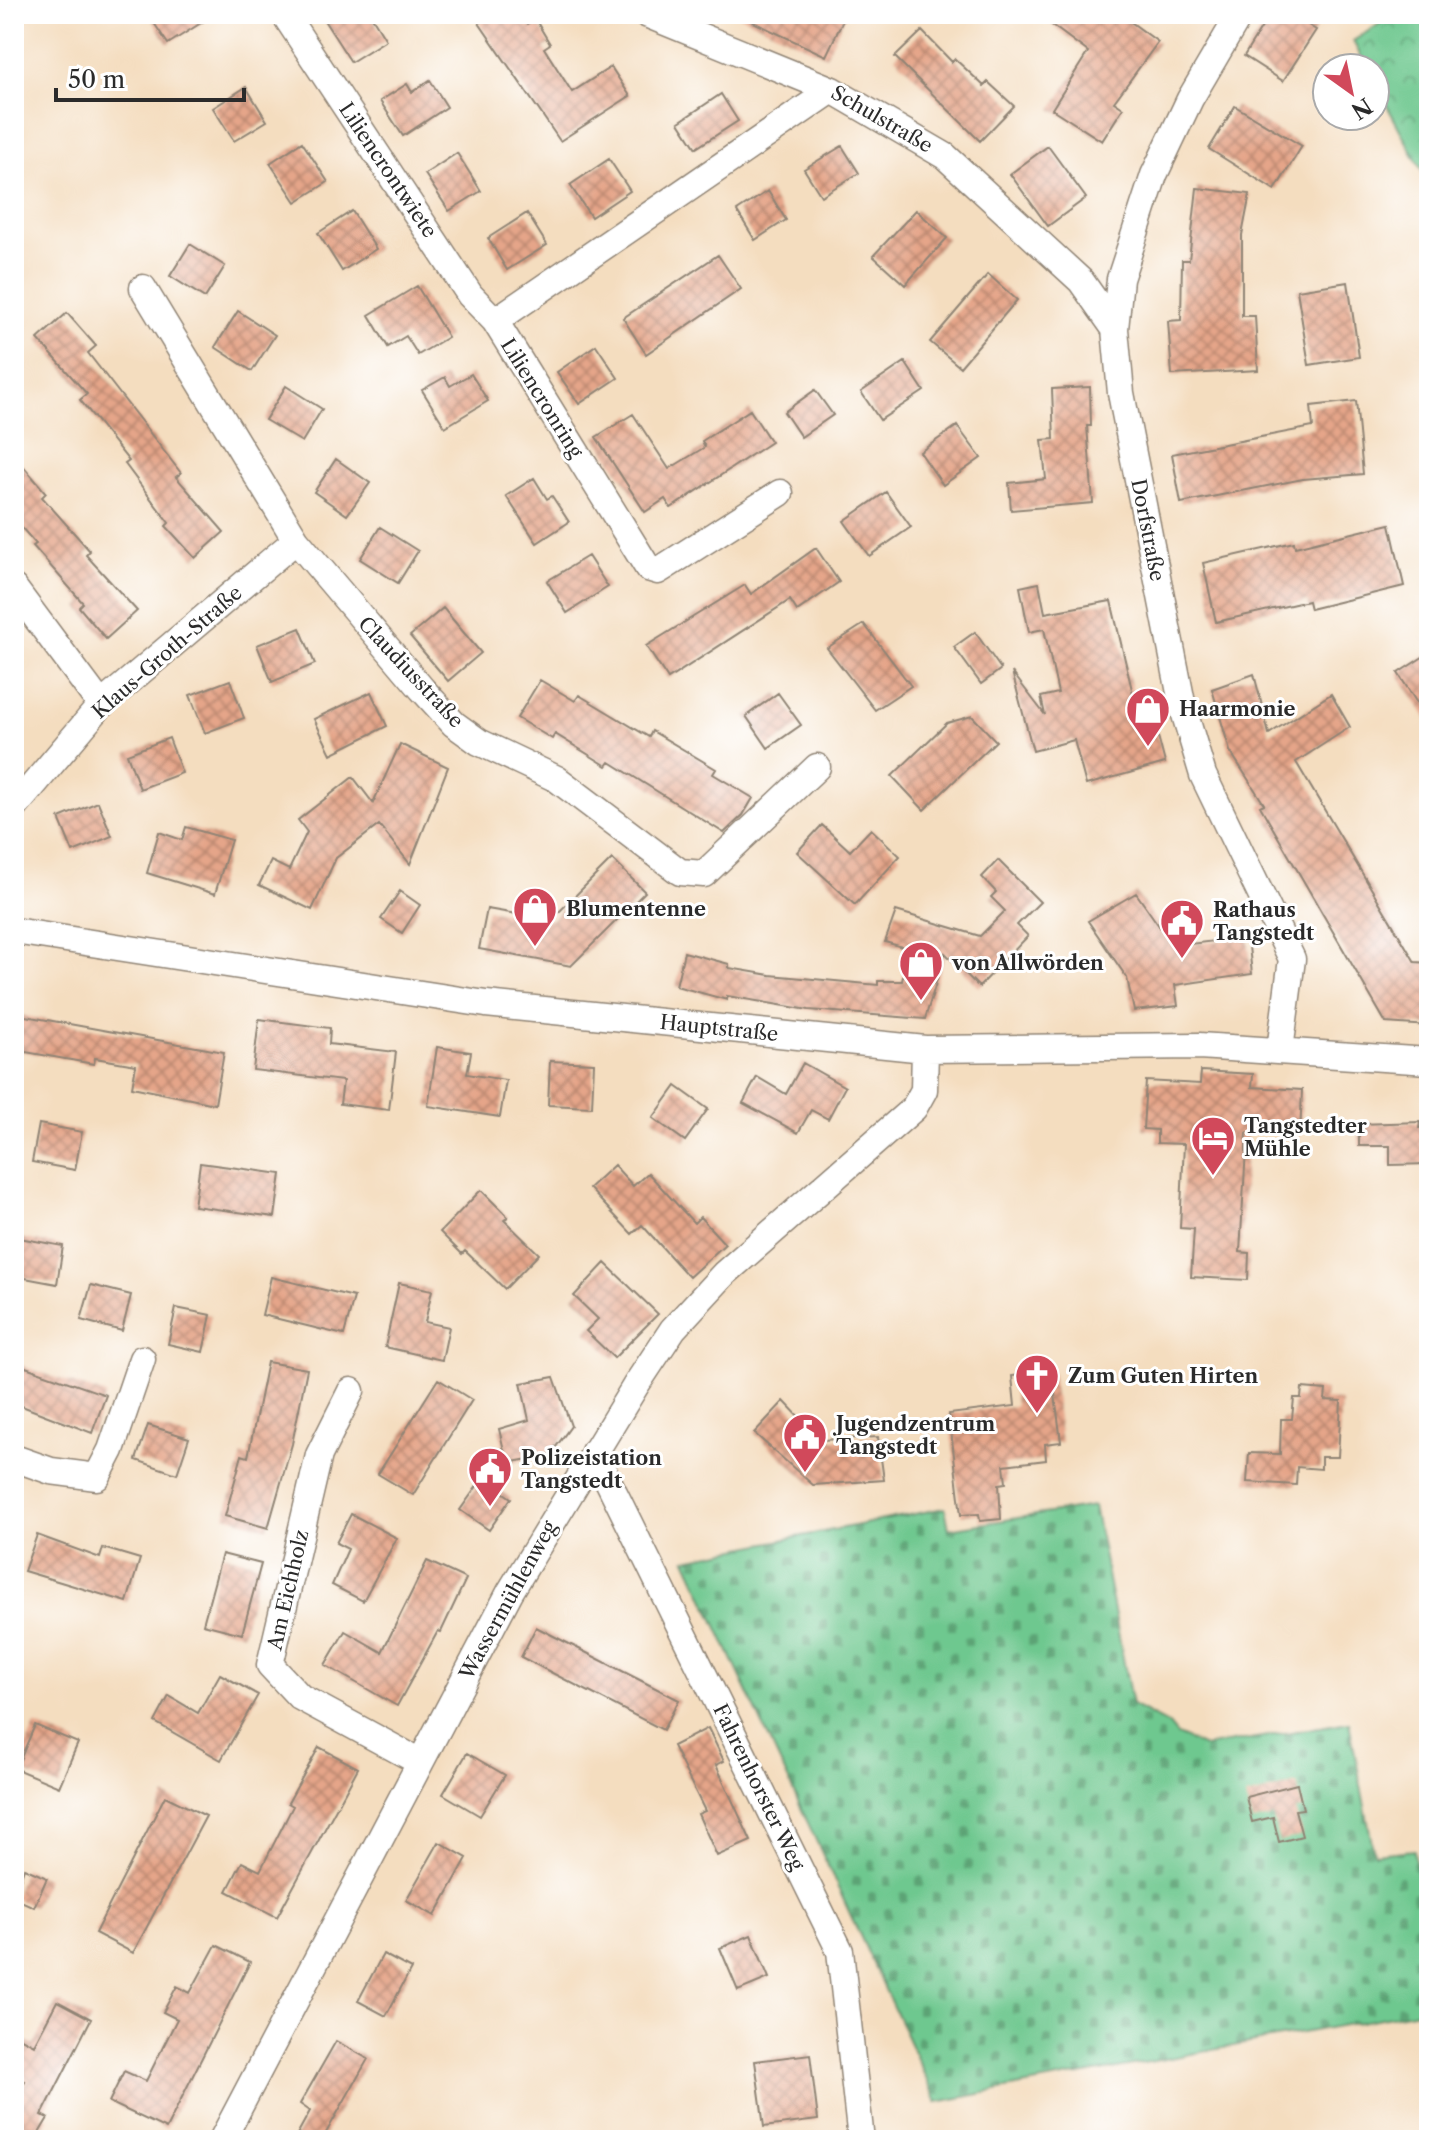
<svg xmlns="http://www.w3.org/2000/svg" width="1443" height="2154" font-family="'Libre Caslon Text',serif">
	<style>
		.cemetery { fill: url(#cemetery-stones); stroke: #4c7a5d; stroke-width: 2 }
		.park { fill: url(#park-crowns); stroke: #4c7a5d; stroke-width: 2 }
		.building { fill: url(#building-cross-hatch) }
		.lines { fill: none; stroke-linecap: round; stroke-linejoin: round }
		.minor-casing { stroke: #908475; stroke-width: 29 }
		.minor { stroke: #fff; stroke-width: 26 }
		.labels { text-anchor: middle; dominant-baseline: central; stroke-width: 6; stroke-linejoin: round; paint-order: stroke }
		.street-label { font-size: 20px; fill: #2b2b2b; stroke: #fff }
		.poi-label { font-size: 20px; font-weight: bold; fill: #2b2b2b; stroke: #fff; text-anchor: start }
	</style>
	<defs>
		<pattern id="cemetery-stones" width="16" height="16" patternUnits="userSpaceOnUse" patternTransform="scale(2)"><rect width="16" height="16" fill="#6ec88f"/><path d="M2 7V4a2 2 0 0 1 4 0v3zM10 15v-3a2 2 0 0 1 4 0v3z" fill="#5ba375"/></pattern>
		<pattern id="park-crowns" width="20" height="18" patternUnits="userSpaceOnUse" patternTransform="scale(2)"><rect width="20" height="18" fill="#6ec88f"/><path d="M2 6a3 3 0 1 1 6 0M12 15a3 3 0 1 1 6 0" fill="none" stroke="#5ba375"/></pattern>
		<pattern id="building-cross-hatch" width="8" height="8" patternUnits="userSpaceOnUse" patternTransform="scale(2)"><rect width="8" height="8" fill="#e5a589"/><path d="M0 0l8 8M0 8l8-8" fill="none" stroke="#ba8770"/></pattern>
	</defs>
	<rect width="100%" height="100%" fill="#fff"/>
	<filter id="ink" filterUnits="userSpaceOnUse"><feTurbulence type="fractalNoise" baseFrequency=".0125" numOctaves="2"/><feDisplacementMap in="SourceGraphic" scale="16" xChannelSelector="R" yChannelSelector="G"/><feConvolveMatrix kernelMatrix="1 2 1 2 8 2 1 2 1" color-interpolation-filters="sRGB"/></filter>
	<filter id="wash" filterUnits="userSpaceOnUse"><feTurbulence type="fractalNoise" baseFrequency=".006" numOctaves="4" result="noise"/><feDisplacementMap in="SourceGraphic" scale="32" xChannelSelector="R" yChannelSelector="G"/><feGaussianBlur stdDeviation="1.8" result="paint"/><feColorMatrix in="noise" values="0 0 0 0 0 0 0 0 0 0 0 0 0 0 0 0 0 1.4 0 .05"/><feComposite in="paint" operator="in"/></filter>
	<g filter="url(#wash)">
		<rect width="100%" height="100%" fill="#f4ddbf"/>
		<path class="cemetery" d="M1094 1506 1132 1705 1168 1724 1177 1735 1204 1747 1349 1722 1374 1854 1414 1850 1429 1972V2009L937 2102 686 1559 945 1508 949 1529Z"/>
		<path class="park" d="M1395 14H1429V184L1375 83V68H1367L1353 41Z"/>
		<g id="blocks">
			<path class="building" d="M148 14H215L168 44Z
				M320 14H370L386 40 351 62Z
				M493 14H520L527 24 535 19 550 44 544 48 572 92 611 67 630 96 560 141 479 23Z
				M736 14H846L826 56Z
				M1037 14H1120L1158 42 1114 102 1123 108 1102 141 1052 109 1088 52Z
				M1270 14H1291L1316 30 1283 81 1244 56Z
				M922 31 952 62 955 59 984 86 988 82 1014 106 980 141 895 57Z
				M430 80 447 107 403 136 380 101 407 84 412 92Z
				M246 87 267 121 234 141 213 108Z
				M721 94 738 121 696 148 679 122Z
				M1235 106 1302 146 1275 190 1209 149Z
				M302 142 328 182 296 202 270 163Z
				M842 146 859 173 821 196 804 169Z
				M1048 146 1086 198 1048 226 1010 174Z
				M457 153 481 191 449 211 425 174Z
				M609 159 630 191 591 217 570 185Z
				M1197 188 1250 194 1242 235V316H1255L1258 370 1172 375 1168 321 1181 320 1182 260H1189Z
				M768 191 786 220 755 240 737 211Z
				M916 210 947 238 905 285 873 256Z
				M352 211 376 249 342 271 318 233Z
				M527 213 547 245 507 270 488 238Z
				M190 244 225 266 205 298 170 276Z
				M718 255 741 289 646 354 623 318Z
				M988 274 1017 300 960 367 930 342Z
				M1348 282 1359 357 1309 365 1297 290Z
				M417 286 448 337 418 355 406 336 388 347 369 315Z
				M238 311 275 335 252 371 215 347Z
				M67 313 96 346 88 353 181 473 176 477 224 532 195 558 166 526 169 523 125 464 129 461 80 400 87 394 38 339Z
				M596 345 618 378 579 404 557 372Z
				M905 362 924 391 880 420 861 392Z
				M471 374 488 401 445 427 422 390 445 377 450 386Z
				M286 386 322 409 302 442 265 420Z
				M1090 387 1091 426H1087L1093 503 1011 510 1009 483 1046 479 1042 440 1054 439 1052 389Z
				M815 390 833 415 801 437 784 412Z
				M1356 401 1363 474 1303 479 1181 503 1172 454 1313 427 1311 406Z
				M750 410 771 442 671 508 665 499 645 512 596 437 633 414 669 469 705 447 702 441Z
				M957 426 981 458 943 485 920 452Z
				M14 455 46 493 42 497 90 551 86 555 137 611 106 639 79 607 83 603 33 546 36 544 14 519Z
				M336 459 370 483 347 515 314 492Z
				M534 478 547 499 552 496 569 522 537 543 506 496Z
				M886 492 911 527 869 556 844 521Z
				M1390 524 1404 586 1310 609 1308 601 1216 622 1203 563 1294 542 1295 547Z
				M380 527 418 551 398 583 360 559Z
				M816 548 839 582 797 611 790 600 668 679 646 646 745 585 751 594Z
				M588 556 608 587 567 613 547 581Z
				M1039 583 1045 613 1111 601 1142 732 1156 729 1165 763 1086 785 1074 740 1033 751 1012 672 1045 715 1041 697 1058 693 1044 629 1029 632 1020 587Z
				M443 608 481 653 448 681 410 636Z
				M864 624 911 686 875 710 827 648Z
				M300 628 315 664 272 682 257 645Z
				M975 632 1001 669 981 684 954 647Z
				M1429 653V722L1398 673Z
				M1254 674 1269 734 1331 694 1350 727 1296 762 1415 962 1429 963V1026L1386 1023 1260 806 1264 804 1230 751 1212 689Z
				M230 680 244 718 205 733 190 695Z
				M540 680 575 701 579 695 649 737 652 731 716 769 713 774 753 798 743 815 724 833 610 762 607 766 555 734 552 739 517 718Z
				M371 692 387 726 331 754 314 719Z
				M778 693 801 725 768 748 746 716Z
				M972 716 996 741 924 810 892 776 947 723Z
				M169 738 182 773 140 789 127 754Z
				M400 744 448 767 410 864 379 825 336 858 312 910 259 885 271 861 289 870 307 832 298 820 353 777 373 803Z
				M98 802 112 836 73 852 59 818Z
				M822 825 850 851 871 829 900 856 855 905 797 852Z
				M186 827 231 840 215 894 147 873 159 832 182 840Z
				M612 859 645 892 571 966 479 949 487 909 551 920Z
				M998 860 1040 902 1017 925 1028 936 979 987 945 953 925 1019 809 1010 727 996V1000L676 986 684 952 729 964V968L770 975 878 985V981H902L909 949 885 942 896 911 980 936 1005 911 991 897 996 892 982 877Z
				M400 891 420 905 402 933 381 919Z
				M1136 893 1173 946 1248 937 1252 974 1175 985 1178 1006 1134 1011 1127 978 1088 921Z
				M14 1014 224 1052 215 1104 132 1087 136 1065 95 1058 94 1064 14 1050Z
				M259 1019 330 1028 329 1044 396 1052 389 1110 340 1104 343 1081 253 1070Z
				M437 1047 471 1052 467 1074 506 1080 500 1117 428 1106Z
				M550 1061 594 1063 592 1107 548 1105Z
				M803 1063 845 1087 828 1119 811 1110 798 1133 743 1103 757 1077 786 1094Z
				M1201 1071 1253 1074 1252 1087 1302 1090 1300 1136 1247 1132 1240 1252 1249 1253 1248 1280 1191 1277 1194 1229 1180 1228 1184 1144 1157 1143V1130L1143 1129 1146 1081 1200 1084Z
				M676 1086 708 1109 685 1141 653 1118Z
				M1420 1122 1419 1128H1429V1164L1390 1165V1146H1359V1124Z
				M39 1124 82 1132 75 1170 32 1162Z
				M200 1163 281 1174 275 1217 194 1206Z
				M614 1165 633 1186 648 1173 694 1223 700 1217 725 1244 689 1277 642 1225 632 1234 589 1188Z
				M481 1190 508 1217 504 1220 539 1254 505 1289 465 1251 462 1254 440 1232Z
				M19 1238 63 1246 57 1284 14 1276Z
				M605 1263 658 1314 614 1358 586 1331 598 1319 574 1296Z
				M271 1277 354 1297 344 1335 262 1315Z
				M399 1283 432 1290 425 1322 449 1327 442 1360 385 1347Z
				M91 1285 131 1295 122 1331 81 1320Z
				M176 1308 211 1315 203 1352 168 1344Z
				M267 1362 307 1369 292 1444 268 1528 225 1516 242 1455 248 1457Z
				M14 1363 106 1395 92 1433 14 1403Z
				M1052 1371 1061 1442 1045 1444 1046 1460 1004 1465 1006 1483 999 1484 1001 1519 980 1521 979 1514 961 1515 949 1414 1015 1406 1012 1376Z
				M554 1377 571 1426 550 1455 507 1463 499 1429 529 1420 521 1383Z
				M438 1379 472 1400 413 1495 378 1474Z
				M1302 1388 1326 1390 1325 1400 1341 1401 1338 1457H1321V1469L1297 1467 1296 1485 1247 1482 1249 1453 1280 1454 1281 1419H1292L1294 1398H1301Z
				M784 1401 821 1440 878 1437 884 1480 813 1485 754 1433Z
				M148 1425 189 1438 177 1474 136 1460Z
				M480 1482H488L511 1498 489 1530 460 1510Z
				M351 1514 397 1538 363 1601 332 1585 348 1549 336 1543Z
				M37 1535 100 1558 103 1548 140 1559 127 1602 24 1571Z
				M222 1554 261 1564 242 1634 203 1624Z
				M427 1561 466 1579 441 1632 438 1631 397 1706 325 1665 345 1631 382 1652Z
				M536 1627 679 1700 663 1730 521 1657Z
				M220 1674 258 1695 221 1760 155 1722 169 1696 198 1713Z
				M35 1725 78 1743 59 1787 16 1769Z
				M708 1728 724 1761 716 1765 751 1841 717 1856 698 1814 705 1811 673 1746Z
				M319 1747 358 1768 277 1917 227 1891 242 1862 260 1871 293 1806 288 1803Z
				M467 1753 505 1775 480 1816 443 1794Z
				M1297 1784 1303 1809 1295 1810 1302 1836 1279 1842 1273 1817 1252 1822 1246 1797Z
				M165 1796 206 1816 133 1953 95 1933Z
				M439 1842 467 1858 435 1916 406 1900Z
				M24 1868 47 1878 34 1907 14 1898Z
				M751 1935 769 1978 738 1991 720 1948Z
				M216 1945 250 1962 166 2129 109 2102 124 2071 146 2081 177 2019 163 2012 177 1986 190 1993Z
				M383 1954 411 1969 386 2016 358 2001Z
				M57 2001 91 2019 42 2115 48 2118 35 2140H14V2101L25 2081 14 2075V2034L34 2045Z
				M336 2041 368 2059 322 2140H294L310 2111 300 2104Z
				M810 2054 818 2120 764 2127 755 2061Z"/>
		</g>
	</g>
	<g filter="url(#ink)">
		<use href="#blocks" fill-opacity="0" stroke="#908475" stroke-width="2"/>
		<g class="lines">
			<g class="minor-casing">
				<path id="minor" d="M646 14 832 90 945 156 1081 281 1115 329
					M1240 14 1190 99 1154 175 1120 279 1115 329 1121 393 1183 708 1203 775 1292 959 1280 1050
					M285 15 470 295 495 321 648 568 658 571 666 566 780 493
					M143 288 296 540 422 689 454 724 479 742 557 779 680 872 704 874 817 767
					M495 321 832 90
					M14 588 101 705
					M14 808 101 705 296 540
					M14 931 486 1004 925 1049 1199 1046 1429 1061
					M351 1391 319 1455 270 1665 300 1697 420 1762
					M594 1452 840 1951 861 2140
					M14 1458 51 1471 97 1477 111 1450 142 1359
					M222 2140 510 1592 636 1385 673 1329 724 1274 914 1108 924 1090 925 1049"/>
			</g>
			<use href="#minor" class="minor"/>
		</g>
	</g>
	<defs>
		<g id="shop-pin" transform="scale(2.3)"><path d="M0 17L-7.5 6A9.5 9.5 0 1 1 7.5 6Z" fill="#d1495b" stroke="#fff"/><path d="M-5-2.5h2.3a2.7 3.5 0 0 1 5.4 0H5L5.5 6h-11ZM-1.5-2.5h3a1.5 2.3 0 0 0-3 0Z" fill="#fff"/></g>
		<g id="civic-pin" transform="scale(2.3)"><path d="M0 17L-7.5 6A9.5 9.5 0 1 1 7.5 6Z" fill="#d1495b" stroke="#fff"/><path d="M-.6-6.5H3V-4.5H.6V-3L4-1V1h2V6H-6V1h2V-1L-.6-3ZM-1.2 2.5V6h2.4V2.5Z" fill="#fff"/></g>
		<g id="hotel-pin" transform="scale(2.3)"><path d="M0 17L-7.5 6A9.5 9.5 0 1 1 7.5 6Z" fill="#d1495b" stroke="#fff"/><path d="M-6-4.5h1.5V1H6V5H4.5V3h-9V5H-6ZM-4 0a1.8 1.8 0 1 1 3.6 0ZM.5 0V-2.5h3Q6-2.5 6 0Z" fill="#fff"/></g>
		<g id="church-pin" transform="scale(2.3)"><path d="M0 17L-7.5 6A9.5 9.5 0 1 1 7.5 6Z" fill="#d1495b" stroke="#fff"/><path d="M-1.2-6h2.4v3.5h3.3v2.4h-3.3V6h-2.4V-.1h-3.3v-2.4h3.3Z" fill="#fff"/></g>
	</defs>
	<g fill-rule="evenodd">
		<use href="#shop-pin" x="1148" y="709"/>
		<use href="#shop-pin" x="535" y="909"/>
		<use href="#civic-pin" x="1182" y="921"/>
		<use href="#shop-pin" x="921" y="963"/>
		<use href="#hotel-pin" x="1213" y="1138"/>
		<use href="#church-pin" x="1037" y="1376"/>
		<use href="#civic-pin" x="805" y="1435"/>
		<use href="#civic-pin" x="490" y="1469"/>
	</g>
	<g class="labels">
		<g class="street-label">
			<text transform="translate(882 119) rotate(30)">Schulstraße</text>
			<text transform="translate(388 170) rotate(56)">Liliencrontwiete</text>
			<text transform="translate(542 398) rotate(58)">Liliencronring</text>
			<text transform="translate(1148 530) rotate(79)">Dorfstraße</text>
			<text transform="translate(167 652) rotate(-41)">Klaus-Groth-Straße</text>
			<text transform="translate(411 672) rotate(47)">Claudiusstraße</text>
			<text transform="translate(719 1028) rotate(6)">Hauptstraße</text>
			<text transform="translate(288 1590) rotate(-77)">Am Eichholz</text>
			<text transform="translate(508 1600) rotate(-61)">Wassermühlenweg</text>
			<text transform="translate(759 1787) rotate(64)">Fahrenhorster Weg</text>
		</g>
		<g class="poi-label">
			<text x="1179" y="709">Haarmonie</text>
			<text x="566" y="909">Blumentenne</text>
			<text x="1213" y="910">Rathaus<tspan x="1213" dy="23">Tangstedt</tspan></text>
			<text x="952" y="963">von Allwörden</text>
			<text x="1244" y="1126">Tangstedter<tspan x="1244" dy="23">Mühle</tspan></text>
			<text x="1068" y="1376">Zum Guten Hirten</text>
			<text x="836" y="1424">Jugendzentrum<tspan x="836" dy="23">Tangstedt</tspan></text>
			<text x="521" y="1458">Polizeistation<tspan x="521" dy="23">Tangstedt</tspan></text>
		</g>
	</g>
	<rect width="1443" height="2154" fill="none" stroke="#fff" stroke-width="48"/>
	<g transform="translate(1351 92) rotate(147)"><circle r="38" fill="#ffffff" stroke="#aaaaaa" stroke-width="2"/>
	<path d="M0-6L14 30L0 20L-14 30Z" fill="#d1495b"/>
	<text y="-12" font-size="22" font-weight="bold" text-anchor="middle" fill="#2b2b2b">N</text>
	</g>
	<path d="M56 88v12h188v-12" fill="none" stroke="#2b2b2b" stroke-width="4"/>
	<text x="68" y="88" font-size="24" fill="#2b2b2b" stroke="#ffffff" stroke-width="6" paint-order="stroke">50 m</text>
</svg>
